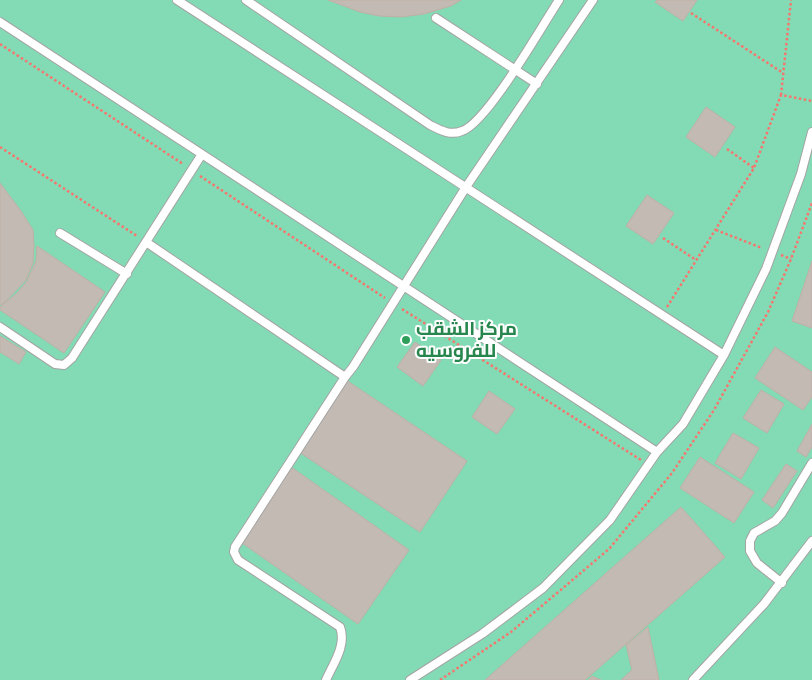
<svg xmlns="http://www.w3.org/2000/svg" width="812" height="680" font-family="'Sofia Sans Condensed',Cairo,sans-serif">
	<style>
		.pitch { fill: #83dbb5 }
		.building { fill: #c3bab3; stroke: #bfb0a6 }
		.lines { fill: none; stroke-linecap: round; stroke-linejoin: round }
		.service-casing { stroke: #a4a4a4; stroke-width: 10 }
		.path { stroke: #f6756d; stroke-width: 2.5; stroke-dasharray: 2.5 2.5; stroke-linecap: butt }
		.service { stroke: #fff; stroke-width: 8 }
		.leisure-dot { fill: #2e9e5b; stroke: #fff; stroke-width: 2 }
		.labels { text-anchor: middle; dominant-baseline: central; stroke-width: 4; stroke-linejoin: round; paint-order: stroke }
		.leisure-label { font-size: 19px; font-weight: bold; fill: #27864d; stroke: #fff; text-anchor: start }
	</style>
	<rect width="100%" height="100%" fill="#eeeae4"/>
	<path class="pitch" d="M0 0H812V680H0Z"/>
	<path class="building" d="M328 0H461L451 6 424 14 401 17 379 16 360 12Z
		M657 0H697L683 21 655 2Z
		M706 107 735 127 715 157 686 137Z
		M0 183 21 211 33 230 34 246 33 263 26 280 4 303 0 305Z
		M647 195 674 213 653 244 626 226Z
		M37 246 105 292 64 353 0 310V307L17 293 27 281 36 261Z
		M812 261V328L792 321Z
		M0 336 26 352 19 364 0 352Z
		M415 342 441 360 423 386 397 367Z
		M775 347 812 372V397L803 410 755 378Z
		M346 380 467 461 420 532 299 452Z
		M761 390 784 404 767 433 743 418Z
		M489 391 515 409 497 434 472 417Z
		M812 424V447L806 457 797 451Z
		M733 433 759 448 741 479 715 463Z
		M700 457 754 492 734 523 680 488Z
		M786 464 797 471 773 508 762 500Z
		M291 467 409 550 358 624 239 541Z
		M681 507 725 557 585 680H485Z
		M648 627 659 680H621L632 670 626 645Z
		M592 676 601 680H588Z"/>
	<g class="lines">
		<g class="service-casing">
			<path id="service" d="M177 0 724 355
				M246 0 430 125C440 130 450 136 462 131 487 123 542 26 559 0
				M436 18 537 84
				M0 22 657 452
				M60 233 127 274
				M146 242 345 377 353 367 466 187 593 0
				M0 327 55 364 64 365 72 358 202 154
				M782 583 757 563 750 551V541L754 533 775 521 782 513 812 463
				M326 680C333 664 347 645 340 627L238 560 234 552 235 547 345 377
				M410 680 482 634 543 588 610 520 657 452 683 424 724 355 766 269 801 174 812 132
				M693 680 764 604 812 541"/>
		</g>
		<path class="path" d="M691 13 783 73
			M0 44 183 164
			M781 95 791 0
			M0 147 137 236
			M727 149 754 168
			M200 176 385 298
			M716 230 762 248
			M663 238 696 260
			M781 255 791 259
			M667 307 754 168 781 95 812 101
			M402 309 641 460
			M440 680 511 632 609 549 672 473 714 410 768 312 791 259 812 203"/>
		<use href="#service" class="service"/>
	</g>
	<circle class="leisure-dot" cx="406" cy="340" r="5"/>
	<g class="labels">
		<g class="leisure-label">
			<text x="416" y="329">مركز الشقب<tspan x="416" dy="22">للفروسيه</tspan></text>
		</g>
	</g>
</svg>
